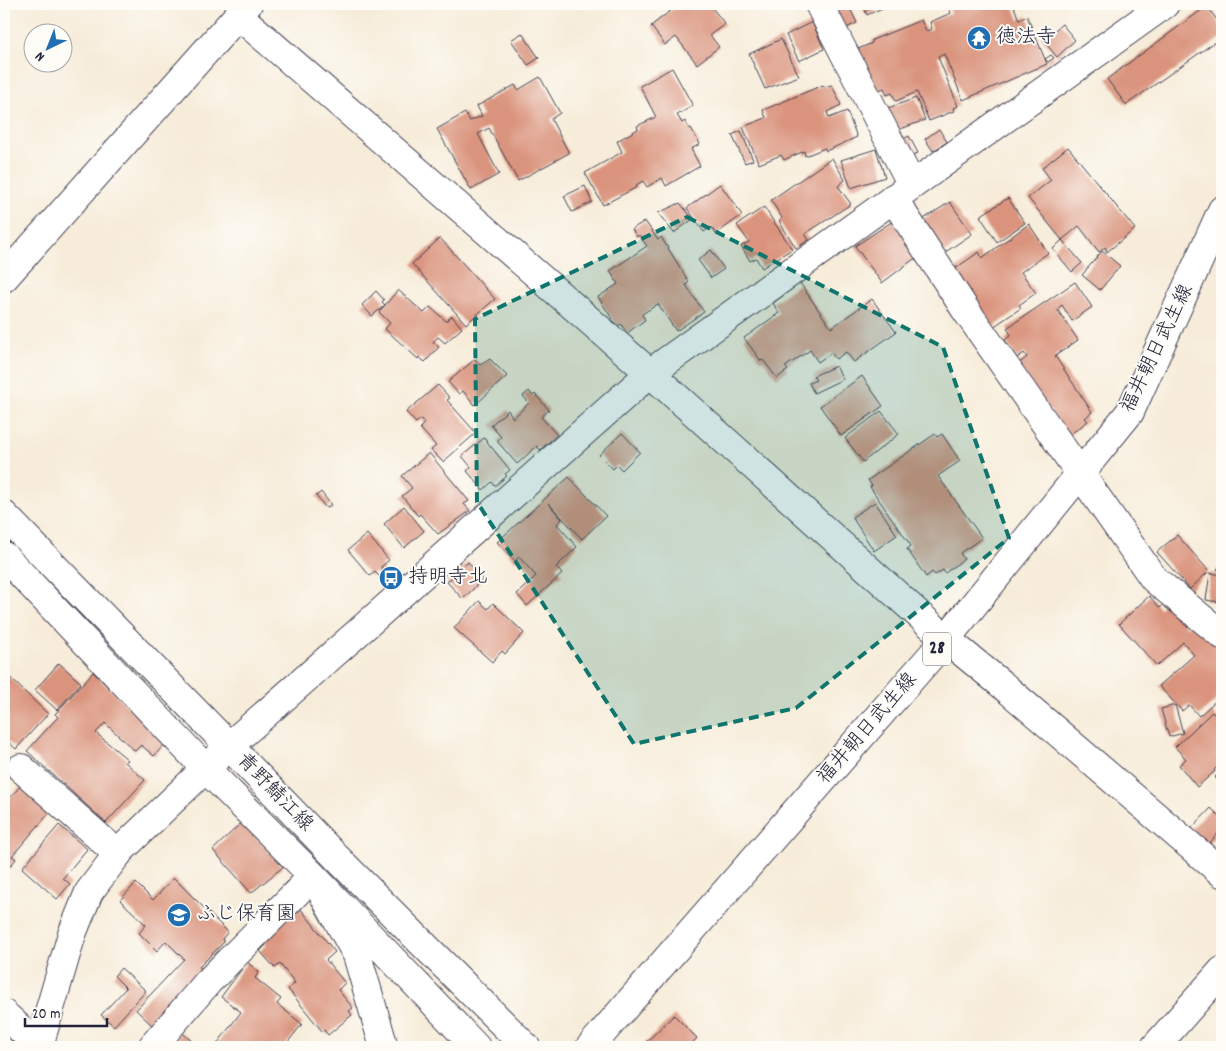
<svg xmlns="http://www.w3.org/2000/svg" width="1226" height="1051" font-family="Dekko,'Klee One',sans-serif">
	<style>
		.building { fill: #da947e }
		.lines { fill: none; stroke-linecap: round; stroke-linejoin: round }
		.minor-casing { stroke: #424053; stroke-width: 30 }
		.major-casing { stroke: #424053; stroke-width: 30 }
		.minor { stroke: #fff; stroke-width: 28 }
		.major { stroke: #fff; stroke-width: 28 }
		.marked { fill: #0f766e; fill-opacity: 0.2; stroke: #0f766e; stroke-width: 4; stroke-dasharray: 10 6; stroke-linejoin: round }
		.labels { text-anchor: middle; dominant-baseline: central; stroke-width: 4; stroke-linejoin: round; paint-order: stroke }
		.shield { fill: #fdfcf7; stroke: #646373; stroke-width: 1 }
		.shield-label { font-size: 19px; font-weight: bold; fill: #22223b }
		.poi-label { font-size: 20px; fill: #22223b; stroke: #fdfcf7; text-anchor: start }
		.street-label { font-size: 20px; fill: #22223b; stroke: #fdfcf7 }
	</style>
	<rect width="100%" height="100%" fill="#fdfcf7"/>
	<filter id="ink" filterUnits="userSpaceOnUse"><feTurbulence type="fractalNoise" baseFrequency=".02" numOctaves="2"/><feDisplacementMap in="SourceGraphic" scale="10" xChannelSelector="R" yChannelSelector="G"/><feConvolveMatrix kernelMatrix="1 2 1 2 8 2 1 2 1" color-interpolation-filters="sRGB"/></filter>
	<filter id="wash" filterUnits="userSpaceOnUse"><feTurbulence type="fractalNoise" baseFrequency=".0096" numOctaves="4" result="noise"/><feDisplacementMap in="SourceGraphic" scale="20" xChannelSelector="R" yChannelSelector="G"/><feGaussianBlur stdDeviation="1.12" result="paint"/><feColorMatrix in="noise" values="0 0 0 0 0 0 0 0 0 0 0 0 0 0 0 0 0 1.4 0 .05"/><feComposite in="paint" operator="in"/></filter>
	<g filter="url(#wash)">
		<rect width="100%" height="100%" fill="#f7ecd9"/>
		<g id="blocks">
			<path class="building" d="M679 4H709L725 24 710 35 719 47 697 64 676 37 665 45 651 26Z
				M827 4H848L857 23 840 31Z
				M862 4H891L867 15Z
				M953 4H1013L1019 20 1027 16 1047 64 963 100 944 54 938 57 958 106 953 108 954 111 929 121 917 92 896 101 892 93 887 95 884 88 874 92 856 50 872 43V40L921 20 926 31 932 29 930 22 951 13 948 6Z
				M1207 6 1222 27V37L1126 105 1107 79Z
				M812 22 824 49 799 61 786 35Z
				M1062 24 1075 40 1057 57 1043 40Z
				M522 33 539 58 528 65 511 40Z
				M781 39 799 76 765 89 749 54Z
				M1051 55 1054 58 1048 62 1045 59Z
				M672 68 693 106 677 115 682 123 685 121 689 129 691 128 700 144 691 149 700 166 666 186 662 178 647 187 643 181 636 185 637 187 603 205 585 173 622 152 617 141 638 129 637 126 656 117 640 86Z
				M540 77 560 113 551 119 569 153 518 181 489 128 478 134 499 174 471 190 437 129 465 113 470 121 482 116 477 106 515 85 518 90Z
				M823 85 824 87 832 85 841 105 827 112 829 118 847 111 857 137 826 151 825 148 805 156 804 151 784 160 781 155 759 164 743 127 766 118 763 110Z
				M916 98 925 120 895 131 885 109Z
				M939 129 947 142 933 151 925 139Z
				M741 131 753 160 745 163 732 135Z
				M909 136 918 153 903 159 895 143Z
				M1068 147 1135 229 1107 252 1105 247 1099 252 1079 226 1062 240 1028 198 1051 180 1042 168Z
				M876 149 885 177 851 188 841 160Z
				M832 158 845 180 838 186 851 204 805 234 809 240 796 248 779 221 782 218 771 200Z
				M720 184 742 215 716 234 711 227 704 232 687 208Z
				M585 186 592 202 572 212 564 196Z
				M1008 198 1025 223 997 242 980 216Z
				M950 202 972 234 944 253 922 220Z
				M680 203 693 219 674 233 658 213Z
				M764 207 792 249 762 268 756 258 750 261 741 246 749 242 737 225Z
				M645 221 658 240 661 237 689 282 686 285 704 312 676 331 658 304 642 314 645 320 627 333 621 324 617 326 598 297 618 284 610 271 647 246 639 235 637 237 632 229Z
				M893 221 918 256 882 283 855 246Z
				M1029 224 1048 253 1021 272 1036 293 1019 305 1021 308 993 327 953 270 979 252 982 258Z
				M440 238 495 299 466 324 412 264Z
				M1062 240 1082 263 1072 272 1053 249Z
				M711 250 724 269 711 278 698 260Z
				M1102 251 1120 266 1100 290 1082 275Z
				M1075 282 1092 307 1072 321 1062 305 1057 309 1078 340 1055 356 1092 412 1085 418 1088 421 1068 436 1017 365 1027 357 1024 353 1017 358 1005 340 1011 335 1007 328Z
				M800 283 831 328 872 299 896 332 854 362 846 352 836 359 831 353 818 362 810 350 785 367 788 370 777 378 763 360 761 361 744 338 779 313 773 303Z
				M398 290 424 313 430 307 446 321 452 316 462 328 445 343 438 337 433 342 439 347 425 362 419 357 418 359 385 329 390 323 379 312Z
				M376 291 384 300 382 302 385 305 372 316 362 305Z
				M475 359 480 365 490 359 507 376 475 405 463 391 459 394 448 382Z
				M836 366 843 379 814 393 809 383 816 380 813 376Z
				M862 376 883 406 841 436 820 406Z
				M438 385 450 398 447 400 476 433 443 462 431 450 436 446 420 428 424 423 421 419 416 423 406 412Z
				M529 391 533 396 535 394 549 410 541 417 557 435 540 450 537 446 517 464 497 441 501 437 491 425 508 410 513 418 529 403 523 396Z
				M881 411 899 434 863 462 845 438Z
				M622 433 640 452 622 470 617 465 613 469 599 455Z
				M935 434 937 437 942 434 960 461 938 476 982 538 960 553 964 559 945 573 943 570 935 575 932 572 926 577 907 549 911 546 870 487 872 486 868 480Z
				M484 438 510 470 505 474 507 476 495 486 492 482 483 490 467 471 471 467 462 456Z
				M429 453 469 501 464 504 470 511 438 534 420 514 418 516 402 496 412 488 402 476Z
				M569 477 606 516 582 539 548 503 562 519 557 524 577 547 556 567 562 574 527 606 517 594 536 576 519 557 515 561 497 542Z
				M321 492 331 505 326 508 316 496Z
				M875 502 897 535 874 551 852 517Z
				M404 506 424 531 404 548 384 524Z
				M367 534 389 560 381 567 390 580 386 583 375 572 370 576 348 550Z
				M1177 535 1209 571 1190 589 1157 552Z
				M468 562 483 579 463 599 447 582Z
				M1222 565V575L1217 569Z
				M1210 573 1222 575 1218 602 1206 600Z
				M1149 596 1160 608 1165 603 1187 627 1193 622 1222 648V695L1199 716 1189 705 1182 711 1159 686 1194 655 1183 642 1157 666 1119 624Z
				M479 601 488 609 493 603 524 633 505 654 502 651 492 662 454 628Z
				M59 663 81 683 57 710 35 690Z
				M4 672 48 714 16 749 4 738Z
				M93 672 165 744 154 756 141 745 135 751 105 723 96 733 128 760 125 762 145 780 106 823 27 751 58 717 55 714Z
				M1175 705 1183 733 1169 737 1161 709Z
				M1212 712 1218 718 1222 714V762L1214 770 1215 771 1197 787 1179 765 1186 759 1175 747Z
				M1222 771V786L1215 777Z
				M21 785 51 811 12 856 16 859 7 870 4 867V805Z
				M1211 808 1222 819V829L1207 846 1190 830Z
				M242 822 283 867 251 893 213 850Z
				M59 825 87 849 63 878 70 884 57 899 22 868Z
				M174 878 228 932 222 939 224 942 199 967 205 971 154 1027 136 1010 184 959 166 941 157 951 139 933 146 925 120 900 136 883 153 900Z
				M300 908 335 952 326 960 345 983 338 990 353 1008 349 1011 352 1015 328 1035 324 1030 322 1031 288 989 295 983 280 964 275 968 260 951 266 945 261 940Z
				M247 962 259 972 255 978 281 999 277 1004 302 1024 284 1047H222L217 1044 241 1012 221 997Z
				M121 968 146 991 114 1026 101 1015 126 988 114 976Z
				M674 1015 697 1038 688 1047H641Z
				M181 1032 199 1047H168Z"/>
		</g>
	</g>
	<g filter="url(#ink)">
		<use href="#blocks" fill-opacity="0" stroke="#424053" stroke-width="1"/>
		<g class="lines">
			<g class="minor-casing">
				<path id="minor" d="M819 4 912 185
					M238 15 650 373 946 639 1000 683 1222 873
					M893 198 965 309 1154 579 1222 635
					M4 278 248 4
					M4 515 229 746 354 636 650 373 1165 4
					M4 556 205 768 313 876 476 1047
					M21 768 118 854
					M152 1047 208 982 313 876 357 955 384 1047
					M1155 1047 1222 971"/>
			</g>
			<g class="major-casing">
				<path id="major" d="M4 1014 39 1046 72 934 89 892 120 851 229 746 338 859 526 1047
					M590 1047 946 639 1130 412 1222 210"/>
			</g>
			<use href="#minor" class="minor"/>
			<use href="#major" class="major"/>
		</g>
	</g>
	<path class="marked" d="M687 217 943 347 1009 538 796 708 634 744 477 502 475 319Z"/>
	<defs>
		<g id="temple-disc" transform="scale(1.25)"><circle r="9.5" fill="#1f6fb2" stroke="#fdfcf7"/><path d="M0-6L5-2H3V0L6.5 2.5H4V6H1.5V3h-3V6H-4V2.5H-6.5L-3 0V-2H-5Z" fill="#fff"/></g>
		<g id="bus-disc" transform="scale(1.25)"><circle r="9.5" fill="#1f6fb2" stroke="#fdfcf7"/><path d="M-5-6H5V4H4V6H2V4H-2V6H-4V4H-5ZM-3.5-4V0h7V-4ZM-3.5 1.2v1.5H-2V1.2ZM2 1.2v1.5H3.5V1.2Z" fill="#fff"/></g>
		<g id="school-disc" transform="scale(1.25)"><circle r="9.5" fill="#1f6fb2" stroke="#fdfcf7"/><path d="M0-5L7-2L0 1L-7-2ZM-4 1L0 2.5L4 1V4Q0 6-4 4Z" fill="#fff"/></g>
	</defs>
	<g fill-rule="evenodd">
		<use href="#temple-disc" x="979" y="38"/>
		<use href="#bus-disc" x="391" y="578"/>
		<use href="#school-disc" x="179" y="915"/>
	</g>
	<g class="labels">
		<rect class="shield" x="923" y="632.5" width="28" height="33" rx="4"/>
		<g class="shield-label">
			<text x="937" y="649">28</text>
		</g>
		<g class="poi-label">
			<text x="996" y="38">徳法寺</text>
			<text x="408" y="578">持明寺北</text>
			<text x="196" y="915">ふじ保育園</text>
		</g>
		<g class="street-label">
			<text transform="translate(1158 349) rotate(-64)">福井朝日武生線</text>
			<text transform="translate(868 729) rotate(-49)">福井朝日武生線</text>
			<text transform="translate(274 793) rotate(46)">青野鯖江線</text>
		</g>
	</g>
	<rect width="1226" height="1051" fill="none" stroke="#fdfcf7" stroke-width="20"/>
	<g transform="translate(48 48) rotate(223)"><circle r="24" fill="#fdfcf7" stroke="#a5a5ac"/>
	<path d="M0-4L9 19L0 12L-9 19Z" fill="#1f6fb2"/>
	<text y="-8" font-size="14" font-weight="bold" text-anchor="middle" fill="#22223b">N</text>
	</g>
	<path d="M25 1018v8h82v-8" fill="none" stroke="#22223b" stroke-width="2.5"/>
	<text x="32" y="1018" font-size="15" fill="#22223b" stroke="#fdfcf7" stroke-width="4" paint-order="stroke">20 m</text>
</svg>
